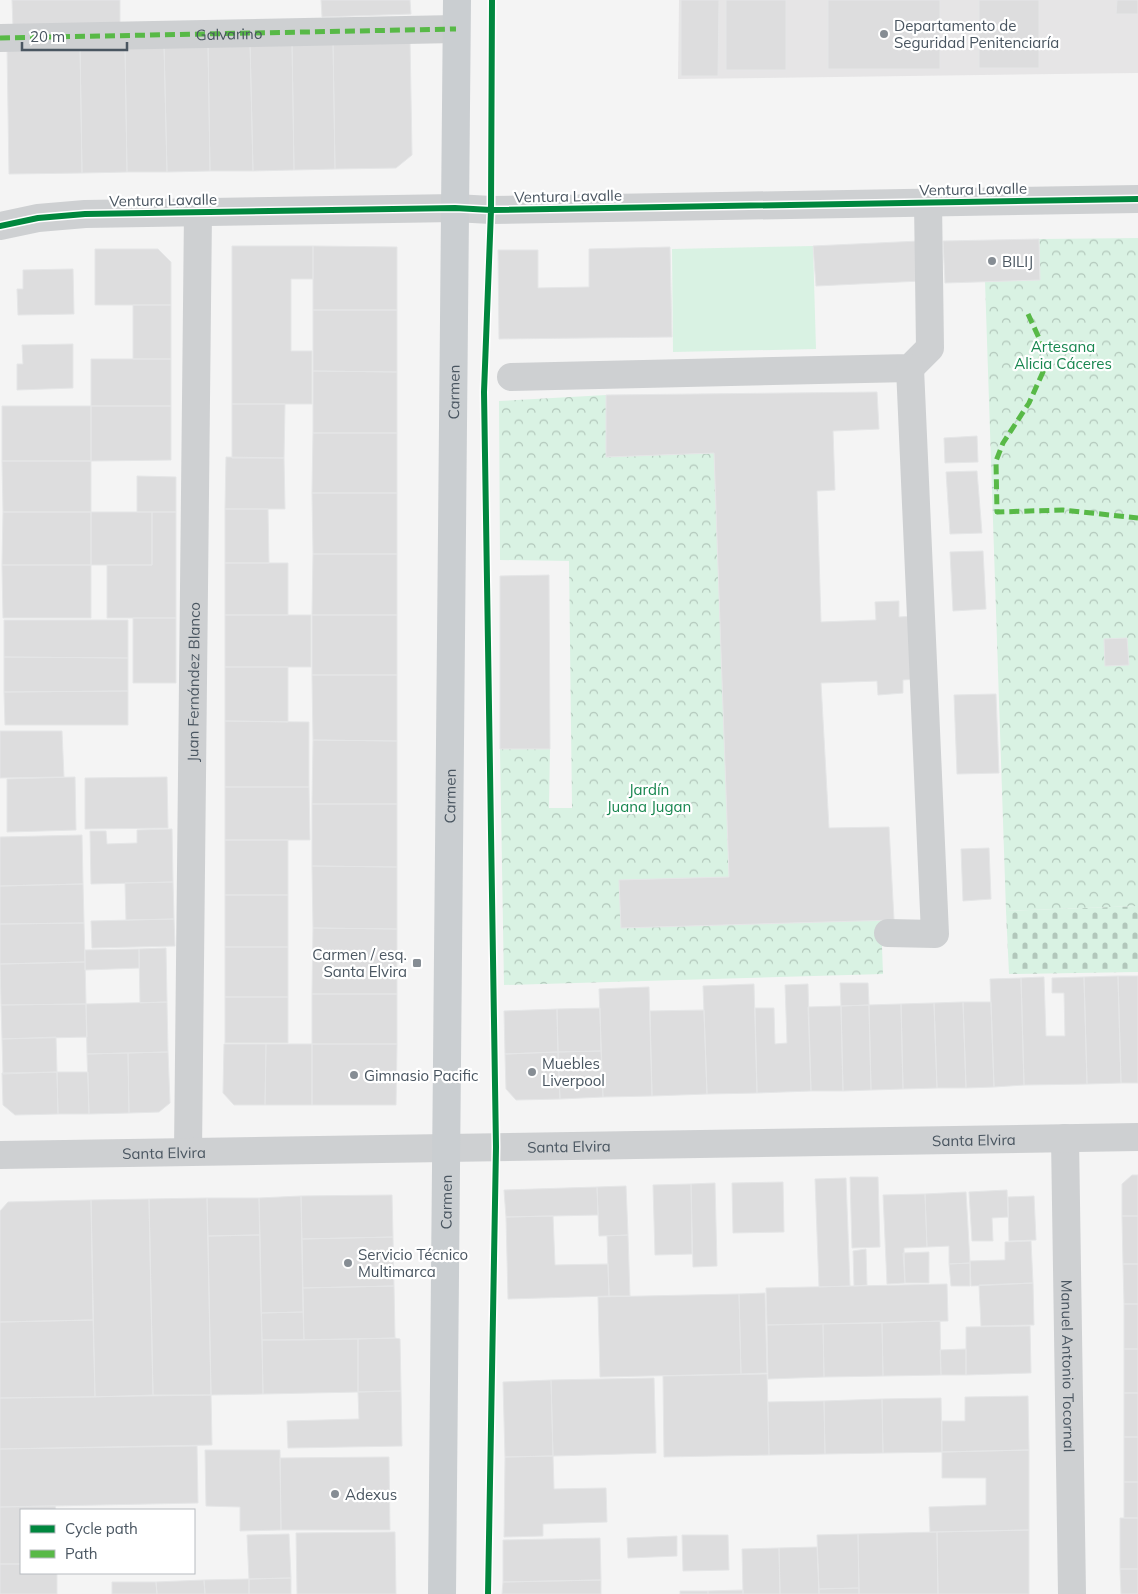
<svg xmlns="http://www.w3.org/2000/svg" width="1138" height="1594" font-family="Mulish,sans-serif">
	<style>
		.education { fill: #e6e5e6 }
		.grass { fill: #d9f2e3 }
		.cemetery { fill: url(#cemetery-stones) }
		.park { fill: url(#park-crowns) }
		.building { fill: #ddddde; stroke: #e5e6e7 }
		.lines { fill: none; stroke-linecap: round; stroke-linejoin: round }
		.minor { stroke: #ced0d2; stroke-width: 28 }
		.major { stroke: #caced1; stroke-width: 28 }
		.quiet { stroke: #58b947; stroke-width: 5; stroke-dasharray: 10 5; stroke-linecap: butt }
		.cycleway-casing { stroke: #fff; stroke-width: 9 }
		.cycleway { stroke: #00873e; stroke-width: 6 }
		.poi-dot { fill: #868d94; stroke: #fff; stroke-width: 2 }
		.labels { text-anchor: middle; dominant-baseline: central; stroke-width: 4.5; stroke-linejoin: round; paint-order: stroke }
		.poi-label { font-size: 15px; fill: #4a5661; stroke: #fff; text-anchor: start }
		.street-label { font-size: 15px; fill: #4a5661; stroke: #fff }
		.park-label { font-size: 15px; fill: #17864f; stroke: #fff }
	</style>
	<defs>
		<pattern id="cemetery-stones" width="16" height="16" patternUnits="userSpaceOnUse" patternTransform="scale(1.25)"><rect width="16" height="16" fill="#d9f2e3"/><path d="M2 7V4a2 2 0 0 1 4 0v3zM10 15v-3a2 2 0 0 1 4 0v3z" fill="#b2c7bb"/></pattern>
		<pattern id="park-crowns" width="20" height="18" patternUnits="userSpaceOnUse" patternTransform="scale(1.25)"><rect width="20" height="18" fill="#d9f2e3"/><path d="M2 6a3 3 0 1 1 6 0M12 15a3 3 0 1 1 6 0" fill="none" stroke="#b2c7bb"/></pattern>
	</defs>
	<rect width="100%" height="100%" fill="#f4f4f4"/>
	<path class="education" d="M679 0H1138V73L678 79Z"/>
	<path class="grass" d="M813 246 816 349 673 352 672 249Z"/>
	<path class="cemetery" d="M1138 906V972L1009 974 1006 911Z"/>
	<path class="park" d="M1138 238V906L1006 911 985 281 1040 280 1039 239Z
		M606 395V457L714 453 729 877 619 880 621 928 881 920 883 974 504 985 500 749H550L549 808H572L569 561 500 560 499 401Z"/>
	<path class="building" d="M12 0H120V26L13 29Z
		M321 0H410L411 14 322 17Z
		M681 0H719L718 76H681Z
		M726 0H786V70H726Z
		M828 0H940V69H828Z
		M979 0H1039V68H979Z
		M1117 0H1138V14H1116Z
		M410 40 412 155 396 168 335 169 333 41Z
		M333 41 335 169 294 170 292 42Z
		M250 42H292L294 170 253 171Z
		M250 42 253 171H210L208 43Z
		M208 43 210 171 167 172 164 44Z
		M164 44 167 172H127L125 45Z
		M80 45 82 173 9 174 7 46Z
		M80 45H125L127 172 82 173Z
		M1039 239 1040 280 945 283 943 241Z
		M920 241 921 281 816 286 813 246Z
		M232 246H313V279H291V351H312V404H232Z
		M313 246 397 247V310H313Z
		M670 247 672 337 499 339 498 250H538V288L589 287V249Z
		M95 249H158L171 262V305H95Z
		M73 269 74 314 18 315 17 289H23V270Z
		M133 305H171V359H133Z
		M313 310H397V372L313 371Z
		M73 344V388L17 390V364H23L22 345Z
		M91 359H171V406H91Z
		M313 371 397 372V433H313Z
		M877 392 879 429 833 431 835 490 817 491 821 622 876 620 875 602 899 601V617L915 616 918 679 903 680V693L878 695 877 681 821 683 829 828 889 827 894 920 621 928 619 880 729 877 714 453 606 457V395Z
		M232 404H285L284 458H232Z
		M2 406H91V461H2Z
		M91 406H171V460L91 461Z
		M313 433H397V493H312Z
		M977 436 978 462 945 463 944 438Z
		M226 457 284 458 285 509H225Z
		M2 461H91V512H3Z
		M977 471 982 533 950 534 946 472Z
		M137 476 176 477V512H137Z
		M312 493H397V554H313Z
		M225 509H268L269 563H225Z
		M3 512H91V565H2Z
		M91 512H152V565H91Z
		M152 512H176V618H107V565H152Z
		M983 551 986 609 953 611 950 552Z
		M313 554H397V615H312Z
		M225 563H288V615H225Z
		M2 565H91V618H3Z
		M549 575 550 749H500V576Z
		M225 615H311V667H225Z
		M312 615H397V675H312Z
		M133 618H176V683H133Z
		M4 620H128V658L4 657Z
		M1127 638 1129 665 1105 666 1104 639Z
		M4 657 128 658V691L4 692Z
		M225 667H288V722L225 721Z
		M312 675H397V741L313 740Z
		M128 691V725H5L4 692Z
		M996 694 999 773 957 774 954 695Z
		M225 721 309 722V787H225Z
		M0 731H62L64 777 0 778Z
		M313 740 397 741V804H312Z
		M75 777 76 830 7 832V779Z
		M167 777 168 828 85 829V778Z
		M225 787H309L310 840H225Z
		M312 804H397V867L312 866Z
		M172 829 173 882 91 884 90 831H106L107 844 137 843V830Z
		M82 835 83 884 0 886V837Z
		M225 840H288V895H225Z
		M989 848 991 899 963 901 961 849Z
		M312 866 397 867V929L313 928Z
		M173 882 174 919 126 920 125 883Z
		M83 884 84 923 0 924V886Z
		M225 895H288V947H225Z
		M174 919 175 946 92 948 91 921Z
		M84 923 85 962 0 964V924Z
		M313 928 397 929V994H312Z
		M225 947H288V997H225Z
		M166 948 167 1002 140 1003 139 949Z
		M139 949V968L85 970V950Z
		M85 962 86 1004 1 1005 0 964Z
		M1118 976H1138V1083H1121Z
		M1118 976 1121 1083 1087 1084 1084 977Z
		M1044 977 1046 1036H1065L1064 993H1052V978L1084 977 1087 1084 1024 1085 1021 978Z
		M1021 978 1024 1085 994 1087 990 979Z
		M840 983H868L869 1005 841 1006Z
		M754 984 757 1093 707 1094 703 986Z
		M808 984 811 1091 757 1093 755 1008H774L775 1044 787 1043 785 985Z
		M649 987 652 1096 603 1097 599 989Z
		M312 994H397V1044H312Z
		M225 997H288V1043H225Z
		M167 1002 168 1052 87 1054 86 1004Z
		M963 1002H991L994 1087 966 1088Z
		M963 1002 966 1088H937L934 1003Z
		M934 1003 937 1088 903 1089 901 1004Z
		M86 1004 87 1037 2 1039 1 1005Z
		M901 1004 903 1089 871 1090 869 1005Z
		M869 1005 871 1090 843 1091 841 1006Z
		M841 1006 843 1091H811L808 1007Z
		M600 1008 601 1051 558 1052 557 1009Z
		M557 1009 558 1052 505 1054 504 1011Z
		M704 1010 707 1094 652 1096 650 1011Z
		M56 1037 57 1072 3 1074 2 1039Z
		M224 1044H266L265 1105H234L223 1093Z
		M266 1044H312V1105H265Z
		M312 1044H397L396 1105H312Z
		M601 1051 603 1097 560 1099 558 1052Z
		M168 1052 170 1103 159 1112 129 1113 128 1053Z
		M558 1052 560 1099 516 1100 506 1089 505 1054Z
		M128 1053 129 1113 89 1114 87 1054Z
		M57 1072H88L89 1114H58Z
		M57 1072 58 1114 15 1115 3 1105 2 1073Z
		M1132 1175H1138V1216H1122V1184Z
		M850 1177H878L880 1247 852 1248Z
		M846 1178 850 1286 819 1287 815 1179Z
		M783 1182 784 1232 733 1233 732 1183Z
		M715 1183 717 1266 693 1267 691 1184Z
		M691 1184 692 1254 655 1255 653 1185Z
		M626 1186 628 1235 599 1236 597 1187Z
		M597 1187 598 1215 506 1217 504 1190Z
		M1007 1190 1008 1217 992 1218 993 1241H972L969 1192Z
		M966 1192 970 1263 949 1264V1246L927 1247 925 1194Z
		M925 1194 927 1247 904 1248 905 1283 887 1284 883 1195Z
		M392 1195 393 1237 302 1239 301 1196Z
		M301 1196 303 1312 261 1313 259 1198Z
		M1034 1196 1036 1240 1009 1241 1008 1197Z
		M207 1198 211 1395H153L149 1199Z
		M207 1198H259L260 1235 208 1236Z
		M149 1199 153 1395 95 1397 91 1200Z
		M91 1200 93 1320 0 1322V1211L8 1202Z
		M553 1216 555 1265 608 1264 609 1296 508 1299 506 1217Z
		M1122 1216H1138V1264H1123Z
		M260 1235 263 1394 211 1395 208 1236Z
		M628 1235 630 1296H609L607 1236Z
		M393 1237 394 1286 303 1288 302 1239Z
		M1031 1241 1033 1283 971 1286 970 1261 1005 1260V1242Z
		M866 1249 867 1285 854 1286 853 1251Z
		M929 1252V1283H905L903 1253Z
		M970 1263V1286H951L949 1264Z
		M1123 1264H1138V1304H1124Z
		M1033 1283 1034 1325 981 1326 979 1285Z
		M947 1284 948 1321 767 1325 766 1288Z
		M394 1286 395 1338 304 1340 303 1288Z
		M765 1293 767 1373 741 1374 739 1294Z
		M739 1294 741 1374 600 1377 598 1297Z
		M1124 1304H1138V1349H1124Z
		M303 1312 304 1340H262L261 1313Z
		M93 1320 95 1397 0 1398V1322Z
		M940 1321 941 1375 883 1376 882 1323Z
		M882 1323 883 1376 824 1377 823 1324Z
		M823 1324 824 1377 768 1379 767 1325Z
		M1030 1326 1031 1373 966 1375V1327Z
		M395 1338 400 1339 401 1391 358 1392V1339Z
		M358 1339V1392L263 1394 262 1340Z
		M966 1349V1375H941L940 1350Z
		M1124 1349H1138V1393H1124Z
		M767 1374 769 1455 664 1457 663 1376Z
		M654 1378 656 1453 553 1456 551 1380Z
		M551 1380 553 1456 505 1457 503 1382Z
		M401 1391 402 1446 288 1448 287 1421 359 1419 358 1392Z
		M1124 1393H1138V1437H1124Z
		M211 1395 212 1445 0 1449V1398Z
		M1028 1396 1029 1450 942 1452V1421H965V1397Z
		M941 1398 942 1452 883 1453 882 1399Z
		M882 1399 883 1453 825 1454 824 1401Z
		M824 1401 825 1454 769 1455 768 1402Z
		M1124 1437H1138V1482H1124Z
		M197 1446 198 1503 0 1507V1449Z
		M205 1450H280L281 1530 240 1531V1507L206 1506Z
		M1029 1450V1530L930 1532 929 1507 986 1505V1478H942V1452Z
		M553 1456 554 1489 606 1488 607 1522 543 1524V1536L504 1537 505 1457Z
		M389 1457 390 1530H281L280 1458Z
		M1124 1482H1138V1518H1124Z
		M55 1506 56 1510H21V1564H0V1507Z
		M1120 1518H1138V1569H1120Z
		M1029 1530V1594H938L937 1532Z
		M395 1532 396 1594H297L296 1533Z
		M937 1532 938 1594H859L858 1534Z
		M289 1534 291 1578 249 1579 247 1535Z
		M858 1534 859 1588 819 1589 817 1535Z
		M682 1535H728L729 1570 683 1571Z
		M677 1536V1556L628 1558 627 1538Z
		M600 1538 601 1580 503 1582V1540Z
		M817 1547 819 1594H780L779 1548Z
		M779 1548 780 1594H743L742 1549Z
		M0 1564H21V1573H57V1594H0Z
		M1120 1569H1138V1594H1121Z
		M291 1578V1594H249V1579Z
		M249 1579V1594H205L204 1580Z
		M204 1580 205 1594H157L156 1582Z
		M601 1580V1594H502L503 1582Z
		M112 1582H156L157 1594H112Z
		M859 1588V1594H819V1589Z
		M743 1590V1594H708V1591Z
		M680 1591H708V1594H680Z"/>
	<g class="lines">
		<g class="minor">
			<path id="s1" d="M0 38 456 29"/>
			<path d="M0 226 38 218 85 214 455 208 491 210 1138 199"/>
			<path d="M511 377 910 368 930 348 928 202"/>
			<path d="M888 933 935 934 910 368"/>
			<path id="s2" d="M1065 1138 1072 1594"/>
			<path id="s3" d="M188 1152 198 212"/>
			<path id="s4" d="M0 1155 1138 1137"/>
		</g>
		<path class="major" id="s5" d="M442 1594 457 0"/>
		<path class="quiet" d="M0 38 456 29
			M1028 314 1039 338 1043 372 1029 403 1003 443 996 461 997 512 1063 510 1138 518"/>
		<g class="cycleway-casing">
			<path id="cycleway" d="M0 226 38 218 85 214 455 208 491 210 1138 199
				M488 1594 496 1147 484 392 491 210 492 0"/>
		</g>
		<use href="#cycleway" class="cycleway"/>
	</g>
	<g class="poi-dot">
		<circle cx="884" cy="34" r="5"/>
		<circle cx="992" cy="261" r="5"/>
		<rect x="412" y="958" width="10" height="10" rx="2.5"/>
		<circle cx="532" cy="1072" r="5"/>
		<circle cx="354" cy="1075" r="5"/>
		<circle cx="348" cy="1263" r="5"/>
		<circle cx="335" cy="1494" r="5"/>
	</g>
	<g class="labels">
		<g class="poi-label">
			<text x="894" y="25">Departamento de<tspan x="894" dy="17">Seguridad Penitenciaría</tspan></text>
			<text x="1002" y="261">BILIJ</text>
			<text x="407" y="954" text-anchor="end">Carmen / esq.<tspan x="407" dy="17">Santa Elvira</tspan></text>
			<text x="542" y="1063">Muebles<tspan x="542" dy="17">Liverpool</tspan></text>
			<text x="364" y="1075">Gimnasio Pacific</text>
			<text x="358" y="1254">Servicio Técnico<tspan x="358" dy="17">Multimarca</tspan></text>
			<text x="345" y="1494">Adexus</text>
		</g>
		<g class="street-label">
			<text stroke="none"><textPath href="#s1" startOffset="229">Galvarino</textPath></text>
			<text transform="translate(973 189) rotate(-1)">Ventura Lavalle</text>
			<text transform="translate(568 196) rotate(-1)">Ventura Lavalle</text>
			<text transform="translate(163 200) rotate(-1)">Ventura Lavalle</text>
			<text stroke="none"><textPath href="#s5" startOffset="1202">Carmen</textPath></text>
			<text stroke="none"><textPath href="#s3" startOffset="470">Juan Fernández Blanco</textPath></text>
			<text stroke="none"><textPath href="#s5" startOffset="798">Carmen</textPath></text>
			<text stroke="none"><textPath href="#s4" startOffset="974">Santa Elvira</textPath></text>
			<text stroke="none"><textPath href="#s4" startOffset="569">Santa Elvira</textPath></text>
			<text stroke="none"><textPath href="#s4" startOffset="164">Santa Elvira</textPath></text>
			<text stroke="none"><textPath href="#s5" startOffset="392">Carmen</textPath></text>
			<text stroke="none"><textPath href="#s2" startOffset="228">Manuel Antonio Tocornal</textPath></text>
		</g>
		<g class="park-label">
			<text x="1063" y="346">Artesana<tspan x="1063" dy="17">Alicia Cáceres</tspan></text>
			<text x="649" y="789">Jardín<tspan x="649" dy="17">Juana Jugan</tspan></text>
		</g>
	</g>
	<rect x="20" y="1509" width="175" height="65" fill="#ffffff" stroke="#b7bbc0"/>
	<rect x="30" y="1525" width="25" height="8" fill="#00873e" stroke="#b7bbc0"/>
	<text x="65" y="1534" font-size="15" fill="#4a5661">Cycle path</text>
	<rect x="30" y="1550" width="25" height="8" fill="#58b947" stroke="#b7bbc0"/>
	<text x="65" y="1559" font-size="15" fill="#4a5661">Path</text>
	<path d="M22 42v8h105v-8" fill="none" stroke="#4a5661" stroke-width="2.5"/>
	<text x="30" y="42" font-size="15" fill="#4a5661" stroke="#ffffff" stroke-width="4" paint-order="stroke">20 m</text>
</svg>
